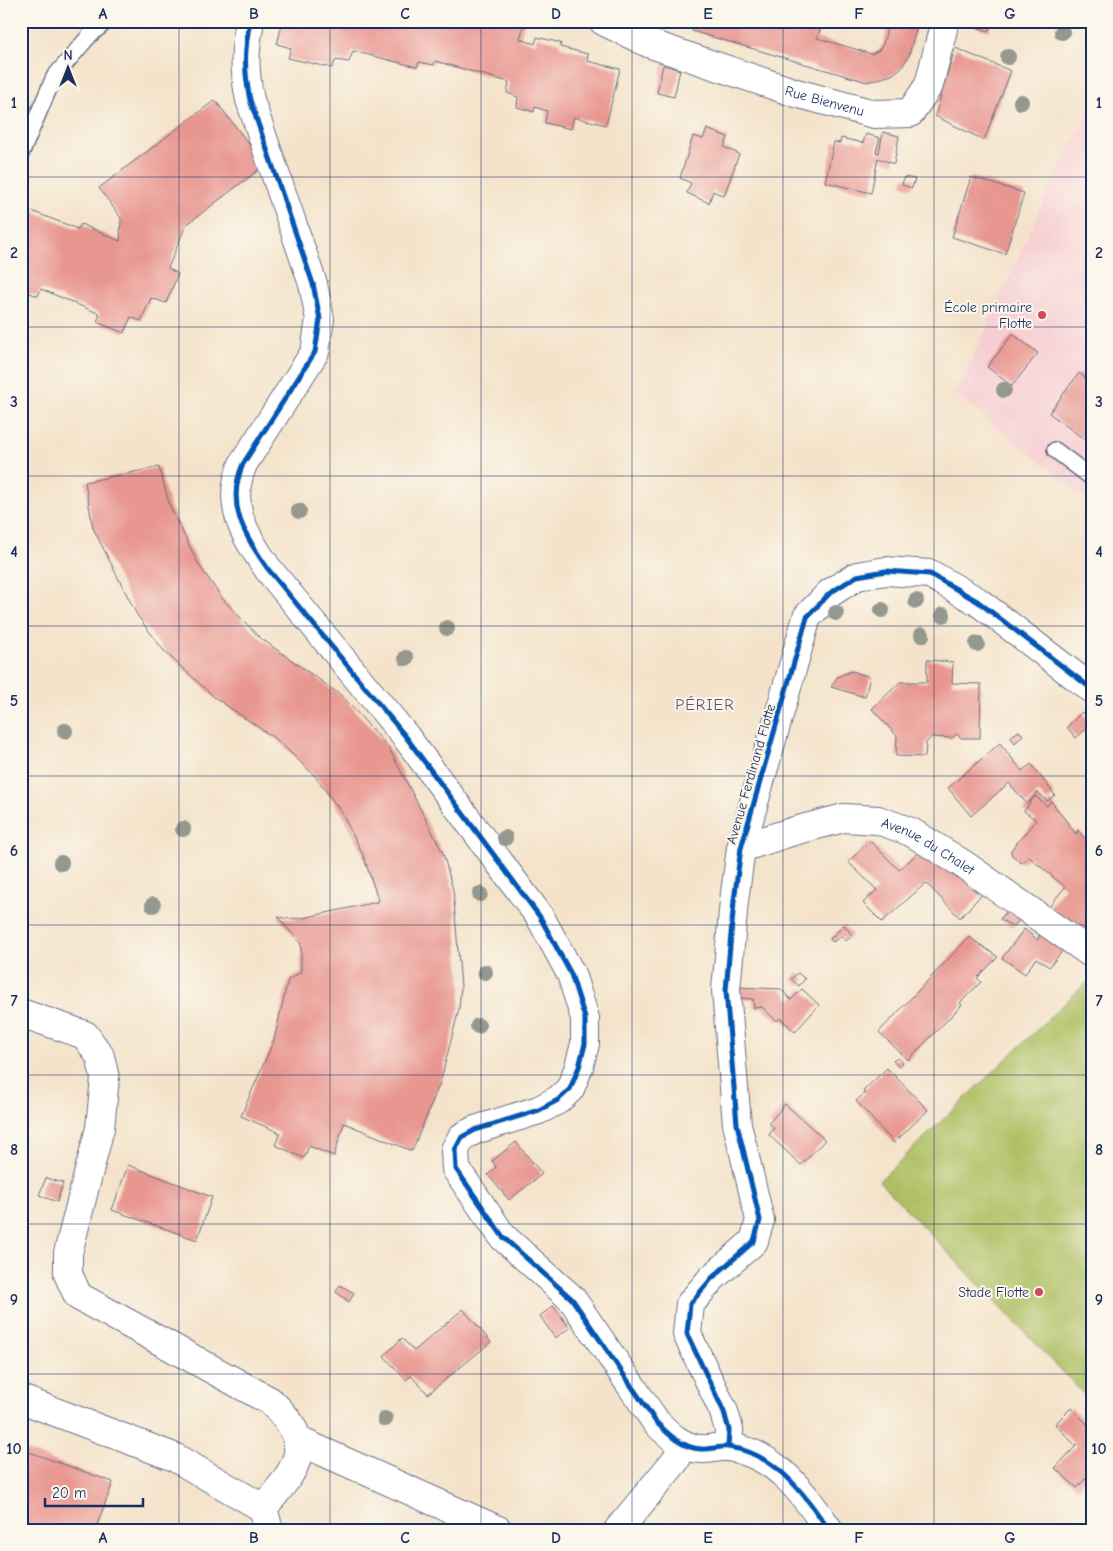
<svg xmlns="http://www.w3.org/2000/svg" width="1113" height="1551" font-family="'Comic Neue',sans-serif">
	<style>
		.built { fill: #f7cfd3 }
		.green { fill: #aebf62; stroke: #647760 }
		.building { fill: #e89690 }
		.lines { fill: none; stroke-linecap: round; stroke-linejoin: round }
		.service-casing { stroke: #676e84; stroke-width: 18 }
		.minor-casing { stroke: #676e84; stroke-width: 30 }
		.service { stroke: #fff; stroke-width: 15 }
		.minor { stroke: #fff; stroke-width: 28 }
		.cycleway-casing { stroke: #fbf7ec; stroke-width: 8 }
		.cycleway { stroke: #0057b8; stroke-width: 5 }
		.tree { fill: #95988f }
		.grid { fill: none; stroke: #1b2f5e; stroke-width: 1; stroke-opacity: 0.55 }
		.poi-dot { fill: #d1495b; stroke: #fbf7ec; stroke-width: 2 }
		.labels { text-anchor: middle; dominant-baseline: central; stroke-width: 4; stroke-linejoin: round; paint-order: stroke }
		.street-label { font-size: 14px; fill: #1b2f5e; stroke: #fbf7ec }
		.poi-label { font-size: 14px; fill: #1b2f5e; stroke: #fbf7ec; text-anchor: end }
		.quarter-label { font-size: 16px; letter-spacing: 1px; fill: #635370; stroke: #fbf7ec }
		.neatline { fill: none; stroke: #1b2f5e; stroke-width: 2 }
		.grid-label { font-size: 16px; text-anchor: middle; font-weight: bold; fill: #1b2f5e }
	</style>
	<rect width="100%" height="100%" fill="#fbf7ec"/>
	<filter id="ink" filterUnits="userSpaceOnUse"><feTurbulence type="fractalNoise" baseFrequency=".02" numOctaves="2"/><feDisplacementMap in="SourceGraphic" scale="10" xChannelSelector="R" yChannelSelector="G"/><feConvolveMatrix kernelMatrix="1 2 1 2 8 2 1 2 1" color-interpolation-filters="sRGB"/></filter>
	<filter id="wash" filterUnits="userSpaceOnUse"><feTurbulence type="fractalNoise" baseFrequency=".0096" numOctaves="4" result="noise"/><feDisplacementMap in="SourceGraphic" scale="20" xChannelSelector="R" yChannelSelector="G"/><feGaussianBlur stdDeviation="1.12" result="paint"/><feColorMatrix in="noise" values="0 0 0 0 0 0 0 0 0 0 0 0 0 0 0 0 0 1.4 0 .05"/><feComposite in="paint" operator="in"/></filter>
	<g filter="url(#wash)">
		<rect width="100%" height="100%" fill="#f4e3ca"/>
		<path class="built" d="M1092 107V503L953 392 966 372 1057 172Z"/>
		<path class="green" d="M1088 981 1092 985V1402L879 1181Z"/>
		<g id="blocks">
			<path class="building" d="M283 21H525L520 39 535 44 537 37 561 43 560 47 588 54 587 61 620 69 606 125 574 117 571 129 545 123 547 111 535 107 534 112 517 107 518 97 507 93 509 82 435 61 434 65 419 62 417 67 353 51 349 62 336 60 332 68 288 58 291 48 277 44Z
				M695 21H761L773 25 774 21H823L817 38 872 54 879 50 883 44 889 21H918L909 55 902 67 892 75 867 82 692 31Z
				M963 21H992L989 31 963 23Z
				M955 48 1011 71 984 140 935 116Z
				M663 65 680 70 674 97 657 93Z
				M215 100 265 165 186 225 168 268 178 274 166 303 151 298 141 321 131 317 124 333 97 322 100 314 41 289 38 296 21 290V207L78 229 81 224 120 241 121 218 99 188Z
				M707 129 728 137 724 147 739 154 724 196 713 191 709 203 687 193 691 183 680 178 693 136 703 139Z
				M883 132 899 136 894 164 878 158 871 193 825 182 834 142 840 143 841 138 863 143 866 134 880 138 876 152 879 153Z
				M904 177 915 179 912 188 902 185Z
				M971 177 1024 193 1005 254 952 237Z
				M1013 334 1038 353 1012 386 987 367Z
				M1079 373 1092 383V445L1049 413Z
				M159 467 170 507 199 565 222 598 259 637 342 696 389 748 443 853 453 890 461 987 459 1009 440 1083 412 1151 344 1123 334 1156 309 1146 304 1158 275 1145 280 1133 241 1116 274 1040 288 980 301 972V944L278 917 290 919 303 918 377 902 378 899 363 855 342 813 315 776 277 740 214 697 164 651 137 615 93 528 85 482Z
				M927 660 953 662 952 683 981 684 980 738H961L957 734 952 738 931 737 926 743 925 757 896 756 897 736 872 709 900 682H927Z
				M852 671 870 677 865 697 831 687 837 677Z
				M1082 712 1092 724 1076 738 1067 727Z
				M1019 731 1023 735 1015 743 1010 737Z
				M1000 743 1022 771 1031 764 1055 795 1047 801 1038 792 1027 804 1009 783 971 816 948 788Z
				M1035 796 1047 806 1051 801 1076 834 1078 830 1092 847V938L1049 907 1065 887 1029 857 1021 863 1011 854V850L1036 820 1024 811Z
				M870 841 899 870 920 851 986 890 960 918 926 883 882 922 863 903 877 890 848 862Z
				M1010 908 1022 917 1013 927 1000 919Z
				M844 925 852 935 846 941 841 936 833 942 830 939Z
				M1024 929 1038 940 1040 931 1065 948 1049 967 1036 958 1025 974 1002 958Z
				M969 937 998 957 977 978 981 982 960 1003 962 1005 908 1060 879 1032Z
				M798 973 805 979 799 986 791 979Z
				M737 987 781 989 791 1000 802 989 819 1005 795 1032 780 1018 777 1021 762 1007 754 1008 753 999 737 998Z
				M898 1058 903 1062 899 1067 893 1061Z
				M887 1068 928 1110 894 1143 856 1101 865 1093 863 1091Z
				M785 1104 825 1140 801 1165 769 1135 774 1128 769 1123Z
				M516 1142 542 1174 509 1200 488 1175 496 1167 492 1161Z
				M128 1165 212 1197 197 1240 112 1210Z
				M46 1178 63 1183 57 1202 39 1195Z
				M340 1285 354 1293 349 1302 336 1292Z
				M553 1306 570 1328 555 1338 540 1316Z
				M463 1309 491 1342 428 1394 411 1376 406 1380 384 1356 402 1338 414 1351Z
				M1071 1408 1092 1429V1485L1085 1479 1077 1488 1055 1468 1076 1446 1055 1424Z
				M21 1449 113 1482 95 1530H22L26 1521 21 1519Z"/>
		</g>
	</g>
	<g filter="url(#ink)">
		<use href="#blocks" fill-opacity="0" stroke="#676e84" stroke-width="1"/>
		<g class="lines">
			<g class="service-casing">
				<path id="service" d="M21 154 54 77 90 35 107 21
					M1055 450 1092 478"/>
			</g>
			<g class="minor-casing">
				<g id="minor">
					<path d="M250 21C244 51 244 71 250 100L313 284 320 319 315 352 243 464C225 505 245 536 268 569L406 737 540 917 571 974 585 1018V1044L579 1067 570 1089 558 1100 539 1110 475 1130 462 1137 455 1150 456 1169 503 1237 572 1299 656 1422C668 1434 682 1448 701 1449 710 1450 719 1446 728 1447 776 1453 804 1494 829 1530"/>
					<path id="s1" d="M603 21 648 43 796 93 874 114 910 113 929 85 945 21"/>
					<path id="s2" d="M741 848 794 831 844 818 878 820 911 832 963 864 1092 954"/>
					<path d="M21 1013 85 1035 100 1056 105 1078 100 1128 68 1253V1274L78 1296 270 1401C317 1445 299 1466 263 1508L269 1530"/>
					<path d="M21 1399 174 1457 263 1508"/>
					<path d="M299 1441 498 1530"/>
					<path d="M728 1447 729 1430 724 1412 687 1334 690 1304 712 1278 754 1241 760 1220 737 1124 726 990 734 901 741 848 807 617 830 593 857 576 886 571 930 574 977 601 1092 689"/>
					<path d="M618 1530 675 1461 684 1445"/>
				</g>
			</g>
			<use href="#service" class="service"/>
			<use href="#minor" class="minor"/>
			<g class="cycleway-casing">
				<path id="cycleway" d="M250 21C244 51 244 71 250 100L313 284 320 319 315 352 243 464C225 505 245 536 268 569L406 737 540 917 571 974 585 1018V1044L579 1067 570 1089 558 1100 539 1110 475 1130 462 1137 455 1150 456 1169 503 1237 572 1299 656 1422C668 1434 682 1448 701 1449 710 1450 719 1446 728 1447 776 1453 804 1494 829 1530
					M728 1447 729 1430 724 1412 687 1334 690 1304 712 1278 754 1241 760 1220 737 1124 726 990 734 901 741 848 807 617 830 593 857 576 886 571 930 574 977 601 1092 689"/>
			</g>
			<use href="#cycleway" class="cycleway"/>
		</g>
		<g class="tree">
			<circle cx="1062" cy="32" r="8"/>
			<circle cx="1008" cy="57" r="8"/>
			<circle cx="1021" cy="102" r="8"/>
			<circle cx="1004" cy="390" r="8"/>
			<circle cx="299" cy="511" r="8"/>
			<circle cx="916" cy="601" r="8"/>
			<circle cx="882" cy="610" r="8"/>
			<circle cx="836" cy="613" r="8"/>
			<circle cx="943" cy="615" r="8"/>
			<circle cx="447" cy="628" r="8"/>
			<circle cx="922" cy="635" r="8"/>
			<circle cx="977" cy="644" r="8"/>
			<circle cx="406" cy="658" r="8"/>
			<circle cx="65" cy="731" r="8"/>
			<circle cx="183" cy="829" r="8"/>
			<circle cx="505" cy="838" r="8"/>
			<circle cx="61" cy="863" r="8"/>
			<circle cx="480" cy="894" r="8"/>
			<circle cx="153" cy="905" r="8"/>
			<circle cx="485" cy="972" r="8"/>
			<circle cx="478" cy="1026" r="8"/>
			<circle cx="385" cy="1419" r="8"/>
		</g>
	</g>
	<path class="grid" d="M179 21V1530M330 21V1530M481 21V1530M632 21V1530M783 21V1530M934 21V1530M21 177H1092M21 327H1092M21 476H1092M21 626H1092M21 776H1092M21 925H1092M21 1075H1092M21 1224H1092M21 1374H1092"/>
	<g class="poi-dot">
		<circle cx="1042" cy="315" r="5"/>
		<circle cx="1039" cy="1292" r="5"/>
	</g>
	<g class="labels">
		<g class="street-label">
			<text stroke="none"><textPath href="#s1" startOffset="236">Rue Bienvenu</textPath></text>
			<text transform="translate(751 774) rotate(-74)">Avenue Ferdinand Flotte</text>
			<text stroke="none"><textPath href="#s2" startOffset="198">Avenue du Chalet</textPath></text>
		</g>
		<g class="poi-label">
			<text x="1032" y="307">École primaire<tspan x="1032" dy="16">Flotte</tspan></text>
			<text x="1029" y="1292">Stade Flotte</text>
		</g>
		<g class="quarter-label">
			<text x="705" y="705">PÉRIER</text>
		</g>
	</g>
	<rect width="1113" height="1551" fill="none" stroke="#fbf7ec" stroke-width="55"/>
	<g transform="translate(68 68)" stroke="#fbf7ec" stroke-width="4" paint-order="stroke">
	<path d="M0-4L9 19L0 12L-9 19Z" fill="#1b2f5e"/>
	<text y="-8" font-size="14" font-weight="bold" text-anchor="middle" fill="#1b2f5e">N</text>
	</g>
	<path d="M45 1498v8h98v-8" fill="none" stroke="#1b2f5e" stroke-width="2.5"/>
	<text x="52" y="1498" font-size="15" fill="#1b2f5e" stroke="#fbf7ec" stroke-width="4" paint-order="stroke">20 m</text>
	<rect x="28" y="28" width="1058" height="1496" class="neatline"/>
	<g class="grid-label">
		<text x="103" y="19">A</text>
		<text x="254" y="19">B</text>
		<text x="405" y="19">C</text>
		<text x="556" y="19">D</text>
		<text x="708" y="19">E</text>
		<text x="859" y="19">F</text>
		<text x="1010" y="19">G</text>
		<text x="14" y="108">1</text>
		<text x="1099" y="108">1</text>
		<text x="14" y="258">2</text>
		<text x="1099" y="258">2</text>
		<text x="14" y="407">3</text>
		<text x="1099" y="407">3</text>
		<text x="14" y="557">4</text>
		<text x="1099" y="557">4</text>
		<text x="14" y="706">5</text>
		<text x="1099" y="706">5</text>
		<text x="14" y="856">6</text>
		<text x="1099" y="856">6</text>
		<text x="14" y="1006">7</text>
		<text x="1099" y="1006">7</text>
		<text x="14" y="1155">8</text>
		<text x="1099" y="1155">8</text>
		<text x="14" y="1305">9</text>
		<text x="1099" y="1305">9</text>
		<text x="14" y="1454">10</text>
		<text x="1099" y="1454">10</text>
		<text x="103" y="1543">A</text>
		<text x="254" y="1543">B</text>
		<text x="405" y="1543">C</text>
		<text x="556" y="1543">D</text>
		<text x="708" y="1543">E</text>
		<text x="859" y="1543">F</text>
		<text x="1010" y="1543">G</text>
	</g>
</svg>
